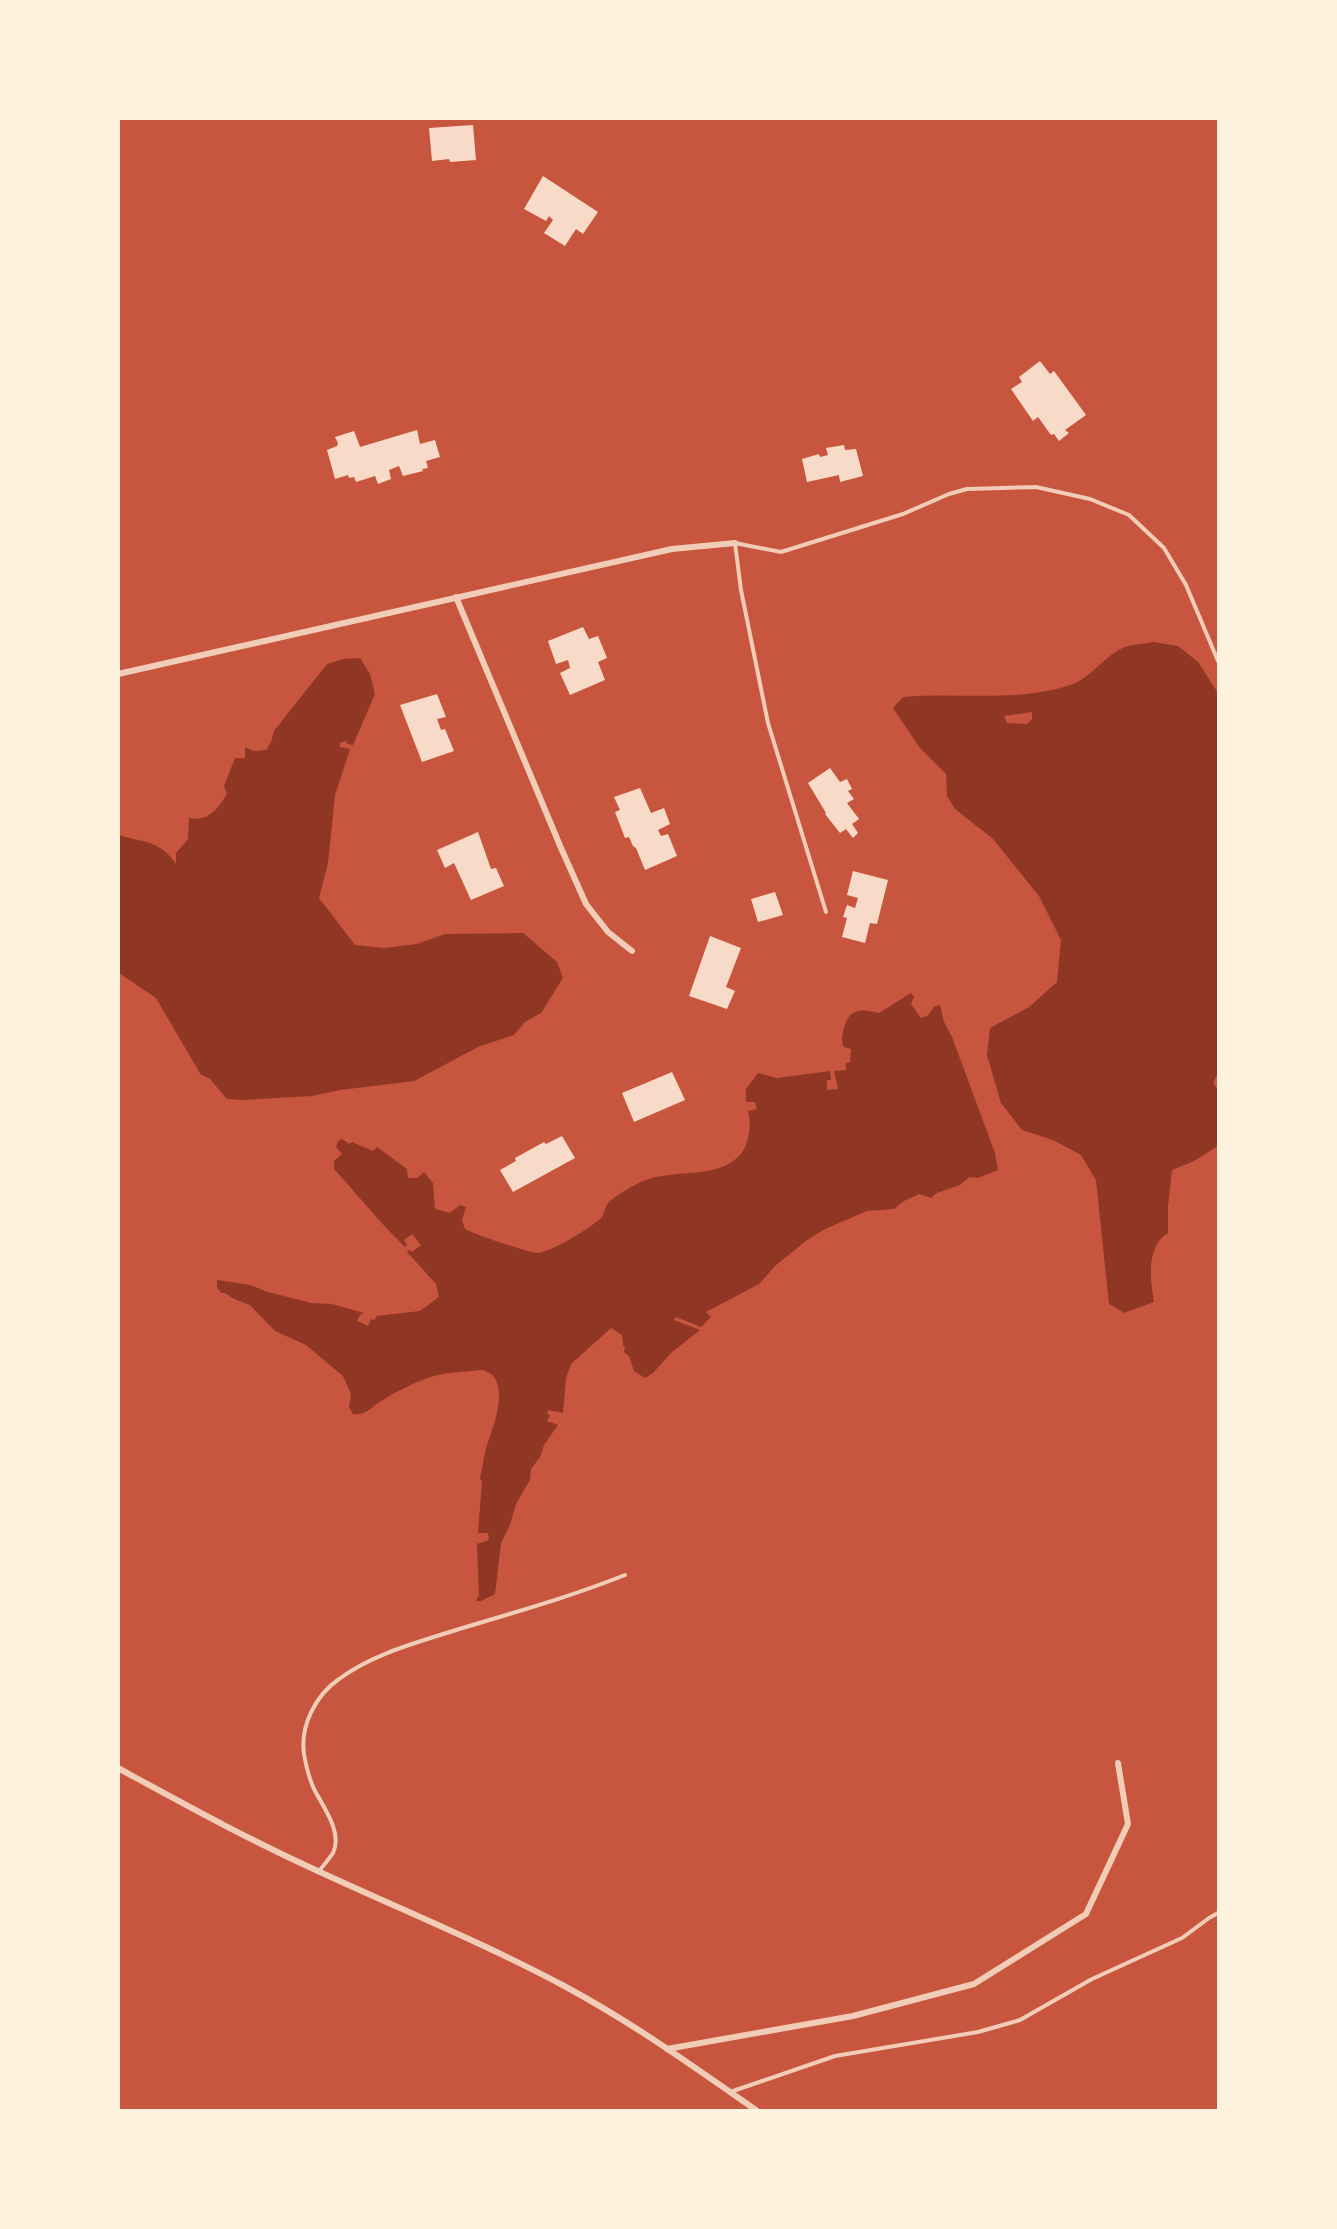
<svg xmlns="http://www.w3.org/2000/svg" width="1337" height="2229" font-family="Inter,sans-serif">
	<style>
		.water { fill: #8f3625; fill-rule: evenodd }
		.building { fill: #f7dbc8 }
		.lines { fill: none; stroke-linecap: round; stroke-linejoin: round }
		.service { stroke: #f1ccb7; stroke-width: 4 }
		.minor { stroke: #f1ccb7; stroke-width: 6 }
	</style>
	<rect width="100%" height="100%" fill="#c8553d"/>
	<path class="water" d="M1153 642 1178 646 1198 662 1218 693V1073L1213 1083 1218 1090V1146L1194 1161 1172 1170 1168 1206V1233C1146 1246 1150 1280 1154 1302L1124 1313 1109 1304 1096 1180 1081 1155 1053 1140 1022 1130 1001 1103 987 1055 990 1028 1029 1007 1057 982 1061 940 1039 896 993 839 955 809 947 796 946 774 920 748 893 708 903 697C959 692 1020 703 1073 684 1092 677 1106 654 1125 647 1134 644 1144 644 1153 642ZM1032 712V719L1027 724 1007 723 1004 716Z
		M360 658 370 674 375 694 353 745 347 744 346 741 340 743V747L350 749 335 795 328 863 319 898 355 945 384 948 417 944 445 934 523 933 557 962 563 978 541 1013 525 1022 514 1035 478 1047 414 1081 340 1090 312 1096 241 1100 227 1099 209 1078 201 1075 156 998 119 973V835C144 843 160 840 176 864V853L188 839 189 818C208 822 218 809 227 794L224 786 235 758H245V747L253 751 266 750 271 742 274 731 327 664 343 659Z
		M911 993 914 997 911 1004 921 1018 927 1016 935 1006 940 1005 944 1022 952 1037 995 1153 998 1170 978 1178 969 1177 960 1185 937 1193 931 1198 919 1194 904 1201 894 1209 867 1211 825 1229 807 1240 775 1266 759 1284 706 1312 711 1317 701 1327 676 1317 674 1320 700 1330 672 1352 653 1373 645 1378 634 1371 629 1356 624 1352 625 1348 623 1345 622 1335 611 1328 571 1364 566 1378 563 1413 548 1410 547 1414 550 1415 547 1421 558 1425 544 1445 540 1457 531 1469 530 1480 516 1504 510 1525 501 1543 495 1594 481 1601H476L479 1596 477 1544 489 1540 488 1533H478L482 1482 480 1478C483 1466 484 1453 488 1442 494 1426 511 1379 485 1371 482 1369 475 1371 471 1371 458 1372 444 1373 430 1377 414 1383 395 1392 381 1401 371 1407 366 1416 353 1414L349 1407 351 1394 343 1376 306 1345 275 1331 250 1305 234 1299 225 1293H221L217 1287V1280L250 1285 268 1292 311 1303 332 1304 364 1313 360 1315 357 1321 368 1326 371 1319 375 1320 376 1316 420 1311 439 1297 436 1284 407 1252 409 1250 412 1252 421 1245 412 1234 404 1240 407 1245 405 1247C379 1222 358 1195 334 1169V1161L342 1154 336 1147 338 1141 342 1139 349 1144 352 1142 373 1151 377 1147 407 1169 408 1178H417L424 1172 433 1183 435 1209 450 1213 460 1205 466 1207 462 1220 465 1229C474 1234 531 1254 539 1253 554 1250 591 1228 602 1217 605 1212 605 1205 610 1201 618 1194 631 1187 641 1182 671 1168 712 1180 737 1158 749 1148 752 1125 748 1111L757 1109 755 1102H746V1089L758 1073 777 1078 830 1071 831 1080H827V1090L838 1089 834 1071 846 1070V1063L850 1062 851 1049 844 1047C841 1040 842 1036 844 1028 850 1007 861 1009 879 1013Z"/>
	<path class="building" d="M473 125 476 160 450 162 449 159 432 161 429 128Z
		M543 176 598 212 583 234 576 229 565 246 544 233 553 220 549 216 546 221 524 209Z
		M1040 361 1050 374 1054 371 1086 415 1065 430 1069 433 1059 441 1054 434 1051 435 1038 417 1033 421 1011 389 1022 382 1019 377Z
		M417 430 420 444 435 440 440 457 426 461 428 468 422 469 423 471 403 476 399 466 389 470 391 479 378 484 375 476 356 482 354 477 349 478 348 475 335 479 327 450 337 446 338 443 335 437 354 431 360 447Z
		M844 445 845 450 856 449 863 476 840 482 839 475 807 482 802 459 819 454 820 457 828 455 826 448Z
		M583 627 589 639 598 636 607 658 598 662 605 680 570 695 560 673 570 668 568 660 556 664 548 641Z
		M437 694 446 717 437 719 441 730 445 729 454 751 422 762 400 705Z
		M830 768 840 782 847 779 852 789 848 791 854 799 847 803 859 819 852 824 858 833 853 838 846 829 840 833 825 814 826 813 808 783Z
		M640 788 651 813 664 808 670 824 658 830 661 836 668 834 677 856 645 870 636 848 633 846 629 837 625 838 615 812 620 810 614 797Z
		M478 832 491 869 496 868 504 886 471 900 454 863 445 868 437 850Z
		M853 871 888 880 877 924 870 923 865 943 842 937 847 918 843 917 847 905 855 908 858 898 847 895Z
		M775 892 783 915 758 922 751 899Z
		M710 936 741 948 726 987 735 991 727 1009 689 996Z
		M672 1072 685 1100 634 1122 622 1093Z
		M562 1136 575 1158 513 1192 500 1170 516 1161 515 1158 544 1142 546 1144Z"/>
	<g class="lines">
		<path class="service" d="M826 912 768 723 741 590 735 543 781 552 903 514 949 494 967 489 1036 487 1090 499 1129 515 1164 548 1186 585 1218 661
			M319 1871C324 1865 329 1859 333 1853 343 1832 323 1807 314 1789 309 1778 306 1766 304 1754 300 1725 316 1695 339 1679 373 1654 415 1643 456 1630 512 1613 570 1597 625 1575
			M730 2092 835 2056 978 2032 1020 2020 1092 1979 1182 1938 1209 1918 1218 1913"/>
		<path class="minor" d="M456 597 561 848 586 904 608 932 632 951
			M118 674 672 549 735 543
			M118 1768C184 1804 251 1841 320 1872 402 1910 486 1944 566 1987 633 2023 694 2067 756 2110
			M667 2049 853 2016 974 1984 1086 1914 1128 1824 1118 1763"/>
	</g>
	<rect width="1337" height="2229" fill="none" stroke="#fff3e0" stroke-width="240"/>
</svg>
